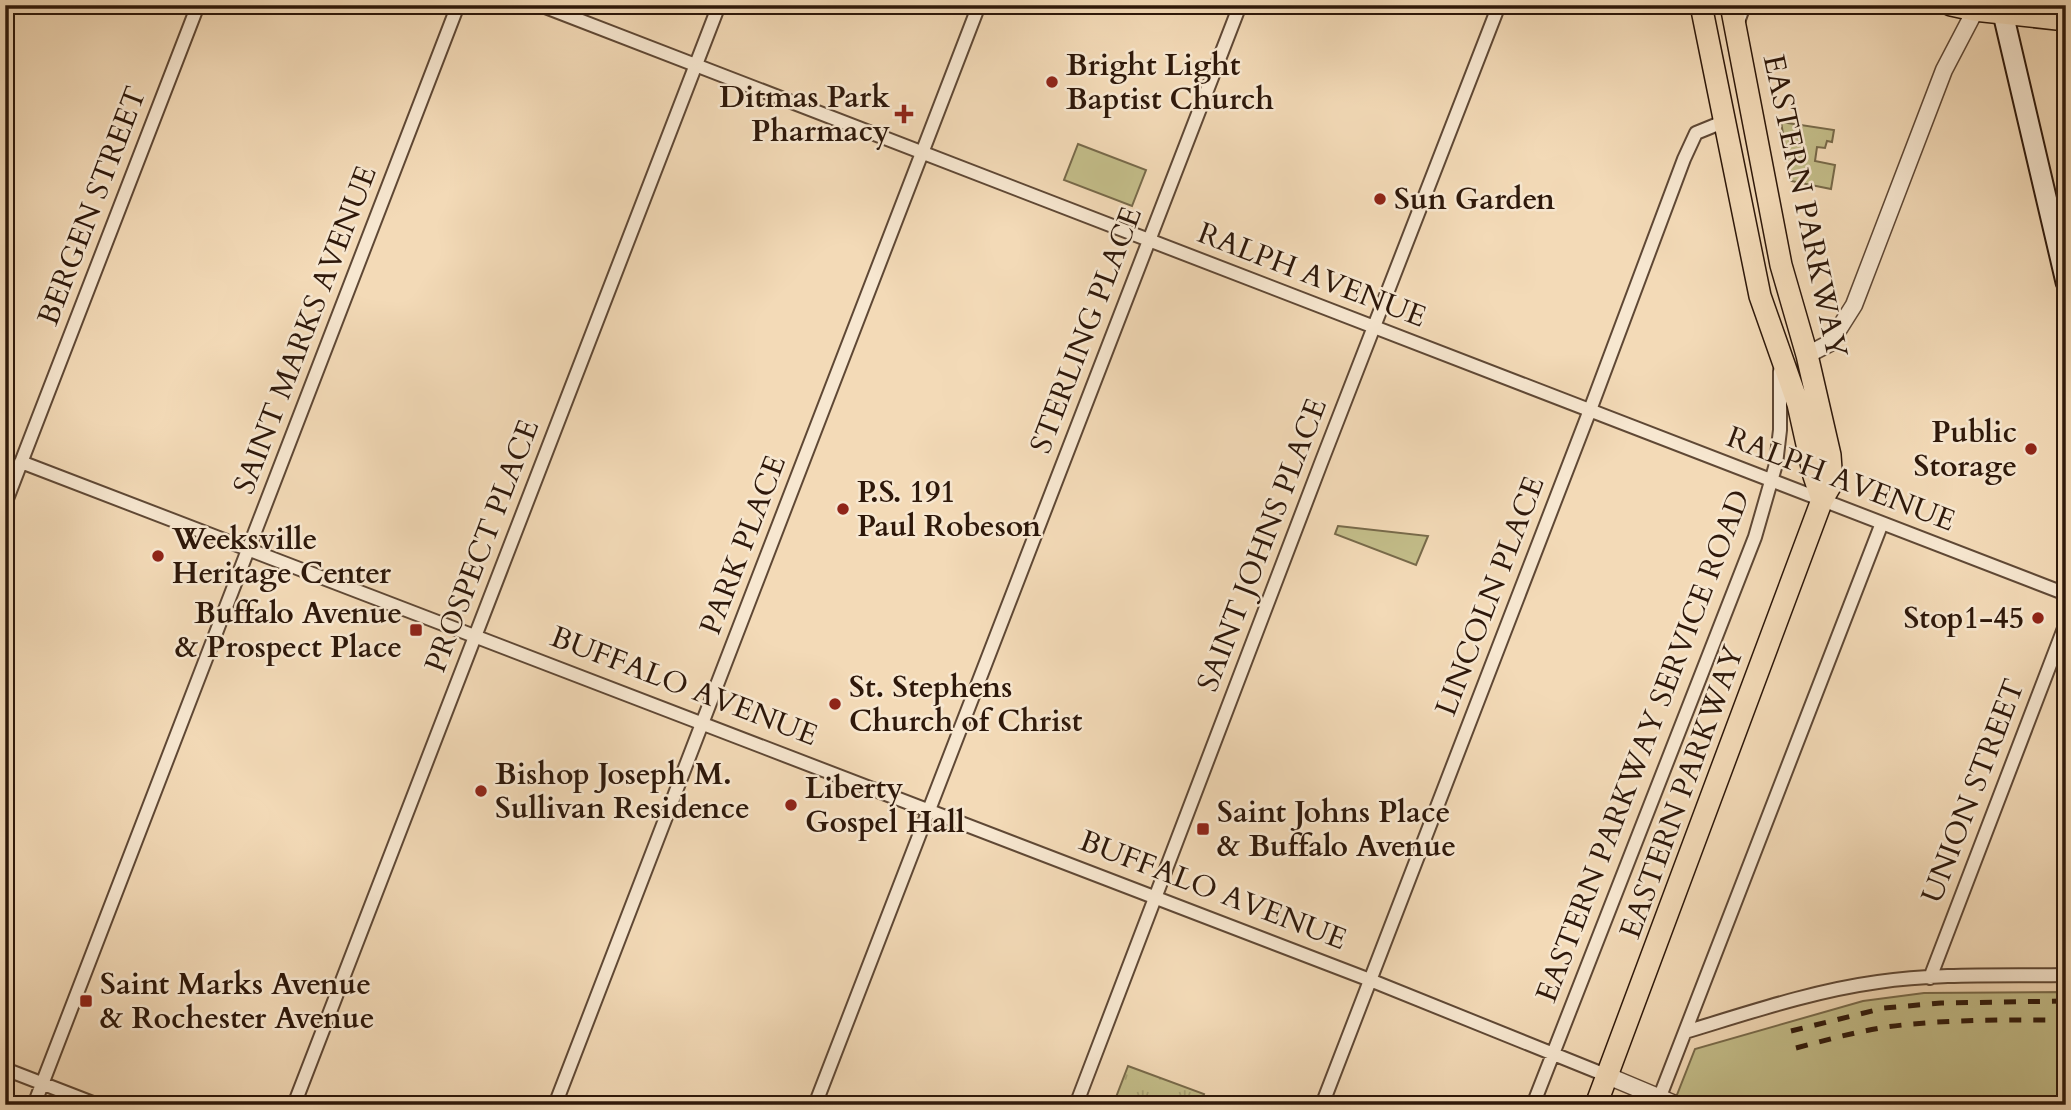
<svg xmlns="http://www.w3.org/2000/svg" width="2071" height="1110" font-family="Cardo,serif">
	<style>
		.grass { fill: url(#grass-tufts); stroke: #786a4a; stroke-width: 2 }
		.green { fill: #c3bd89; stroke: #786a4a; stroke-width: 2 }
		.lines { fill: none; stroke-linecap: round; stroke-linejoin: round }
		.minor-casing { stroke: #5f4835; stroke-width: 16 }
		.tertiary-casing { stroke: #5f4835; stroke-width: 19 }
		.secondary-casing { stroke: #2e180a; stroke-width: 23 }
		.primary-casing { stroke: #2e180a; stroke-width: 24 }
		.minor { stroke: #f7e7d0; stroke-width: 12 }
		.tertiary { stroke: #f7e7d0; stroke-width: 16 }
		.secondary { stroke: #f7e7d0; stroke-width: 19 }
		.primary { stroke: #f3dab7; stroke-width: 21 }
		.rail { stroke: #2e180a; stroke-width: 5; stroke-dasharray: 12 12; stroke-linecap: butt }
		.poi-dot { fill: #8f2418; stroke: #f7e7d0; stroke-width: 2.5 }
		.labels { text-anchor: middle; dominant-baseline: central; stroke-width: 5; stroke-linejoin: round; paint-order: stroke }
		.poi-label { font-size: 30px; font-weight: bold; fill: #2e180a; stroke: #f7e7d0; text-anchor: start }
		.street-label { font-size: 30px; fill: #2e180a; stroke: #f7e7d0 }
	</style>
	<defs>
		<pattern id="grass-tufts" width="24" height="20" patternUnits="userSpaceOnUse" patternTransform="scale(1.75)"><rect width="24" height="20" fill="#c3bd89"/><path d="M3 7l-1-3M5 7V3M7 7l1-3M15 17l-1-3M17 17v-4M19 17l1-3" fill="none" stroke="#a8a275"/></pattern>
	</defs>
	<rect width="100%" height="100%" fill="#f3dab7"/>
	<filter id="stains"><feTurbulence type="fractalNoise" baseFrequency=".00286" numOctaves="4"/><feColorMatrix values="0 0 0 0 .2 0 0 0 0 .09 0 0 0 0 .02 0 0 0 .5 -.17"/></filter>
	<radialGradient id="worn" r=".72"><stop offset=".6" stop-color="#630" stop-opacity="0"/><stop offset="1" stop-color="#630" stop-opacity=".3"/></radialGradient>
	<path class="grass" d="M1128 1066 1204 1094 1200 1105H1113Z"/>
	<path class="green" d="M1781 122 1834 130 1832 142 1827 141 1825 148 1817 147 1815 161 1835 165 1831 189 1791 181Z
		M1078 144 1146 170 1132 206 1064 180Z
		M1338 526 1428 536 1416 565 1335 534Z
		M2066 992V1105H1673L1695 1049 1863 1001 1924 993Z"/>
	<g class="lines">
		<g class="minor-casing">
			<path id="minor" d="M540 5 2066 594
				M1737 25 1744 5
				M21 462 1370 980 1608 1076
				M5 504 198 5
				M1930 978 2066 623
				M1685 1032C1748 1013 1812 991 1878 982 1939 973 2003 976 2066 975
				M5 1069 98 1105
				M1657 1104 1882 523
				M34 1105 458 5
				M294 1105 719 5
				M555 1105 979 5
				M815 1105 1240 5
				M1076 1105 1321 463 1499 5
				M1322 1105 1590 410 1684 159 1696 133 1723 122
				M1533 1105 1755 537 1776 464 1780 430V371"/>
		</g>
		<g class="tertiary-casing">
			<path id="tertiary" d="M1807 355 1830 343 1854 305 1944 70 1978 5
				M1608 1076 1677 1105"/>
		</g>
		<g class="secondary-casing">
			<path id="secondary" d="M2001 5 2066 282"/>
		</g>
		<g class="primary-casing">
			<path id="primary" d="M1701 5 1760 296 1798 404 1814 476 1822 500
				M1951 5 1974 10 2066 20
				M1596 1105 1822 500 1832 483 1830 455 1807 355 1781 265 1731 5"/>
		</g>
		<use href="#minor" class="minor"/>
		<use href="#tertiary" class="tertiary"/>
		<use href="#secondary" class="secondary"/>
		<use href="#primary" class="primary"/>
		<path class="rail" d="M1791 1031 1884 1008 1941 1003 2066 1001
			M1796 1048C1826 1040 1855 1032 1886 1027 1945 1019 2006 1020 2066 1020"/>
	</g>
	<g class="poi-dot">
		<circle cx="1052" cy="82" r="7"/>
		<path d="M900.5 103.5h7v7h7v7h-7v7h-7v-7h-7v-7h7z"/>
		<circle cx="1380" cy="199" r="7"/>
		<circle cx="2031" cy="449" r="7"/>
		<circle cx="843" cy="509" r="7"/>
		<circle cx="158" cy="556" r="7"/>
		<circle cx="2038" cy="618" r="7"/>
		<rect x="409" y="623" width="14" height="14" rx="3.5"/>
		<circle cx="835" cy="704" r="7"/>
		<circle cx="481" cy="791" r="7"/>
		<circle cx="791" cy="805" r="7"/>
		<rect x="1196" y="822" width="14" height="14" rx="3.5"/>
		<rect x="79" y="994" width="14" height="14" rx="3.5"/>
	</g>
	<g class="labels">
		<g class="poi-label">
			<text x="1066" y="65">Bright Light<tspan x="1066" dy="34">Baptist Church</tspan></text>
			<text x="890" y="97" text-anchor="end">Ditmas Park<tspan x="890" dy="34">Pharmacy</tspan></text>
			<text x="1394" y="199">Sun Garden</text>
			<text x="2017" y="432" text-anchor="end">Public<tspan x="2017" dy="34">Storage</tspan></text>
			<text x="857" y="492">P.S. 191<tspan x="857" dy="34">Paul Robeson</tspan></text>
			<text x="172" y="539">Weeksville<tspan x="172" dy="34">Heritage Center</tspan></text>
			<text x="402" y="613" text-anchor="end">Buffalo Avenue<tspan x="402" dy="34">&amp; Prospect Place</tspan></text>
			<text x="2024" y="618" text-anchor="end">Stop1-45</text>
			<text x="849" y="687">St. Stephens<tspan x="849" dy="34">Church of Christ</tspan></text>
			<text x="495" y="774">Bishop Joseph M.<tspan x="495" dy="34">Sullivan Residence</tspan></text>
			<text x="805" y="788">Liberty<tspan x="805" dy="34">Gospel Hall</tspan></text>
			<text x="1217" y="812">Saint Johns Place<tspan x="1217" dy="34">&amp; Buffalo Avenue</tspan></text>
			<text x="100" y="984">Saint Marks Avenue<tspan x="100" dy="34">&amp; Rochester Avenue</tspan></text>
		</g>
		<g class="street-label">
			<text transform="translate(92 206) rotate(-69)">BERGEN STREET</text>
			<text transform="translate(1805 206) rotate(78)">EASTERN PARKWAY</text>
			<text transform="translate(1312 275) rotate(21)">RALPH AVENUE</text>
			<text transform="translate(305 330) rotate(-69)">SAINT MARKS AVENUE</text>
			<text transform="translate(1086 330) rotate(-69)">STERLING PLACE</text>
			<text transform="translate(1841 479) rotate(21)">RALPH AVENUE</text>
			<text transform="translate(743 545) rotate(-69)">PARK PLACE</text>
			<text transform="translate(1262 545) rotate(-69)">SAINT JOHNS PLACE</text>
			<text transform="translate(482 546) rotate(-69)">PROSPECT PLACE</text>
			<text transform="translate(1490 596) rotate(-69)">LINCOLN PLACE</text>
			<text transform="translate(684 686) rotate(21)">BUFFALO AVENUE</text>
			<text transform="translate(1643 746) rotate(-69)">EASTERN PARKWAY SERVICE ROAD</text>
			<text transform="translate(1973 791) rotate(-69)">UNION STREET</text>
			<text transform="translate(1682 792) rotate(-70)">EASTERN PARKWAY</text>
			<text transform="translate(1213 890) rotate(21)">BUFFALO AVENUE</text>
		</g>
	</g>
	<rect width="2071" height="1110" fill="none" stroke="#f3dab7" stroke-width="28"/>
	<rect x="7" y="7" width="2057" height="1096" fill="none" stroke="#2e180a" stroke-width="3.5"/>
	<rect x="14" y="14" width="2043" height="1082" fill="none" stroke="#2e180a" stroke-width="2"/>
	<rect width="100%" height="100%" filter="url(#stains)"/>
	<rect width="100%" height="100%" fill="url(#worn)"/>
</svg>
